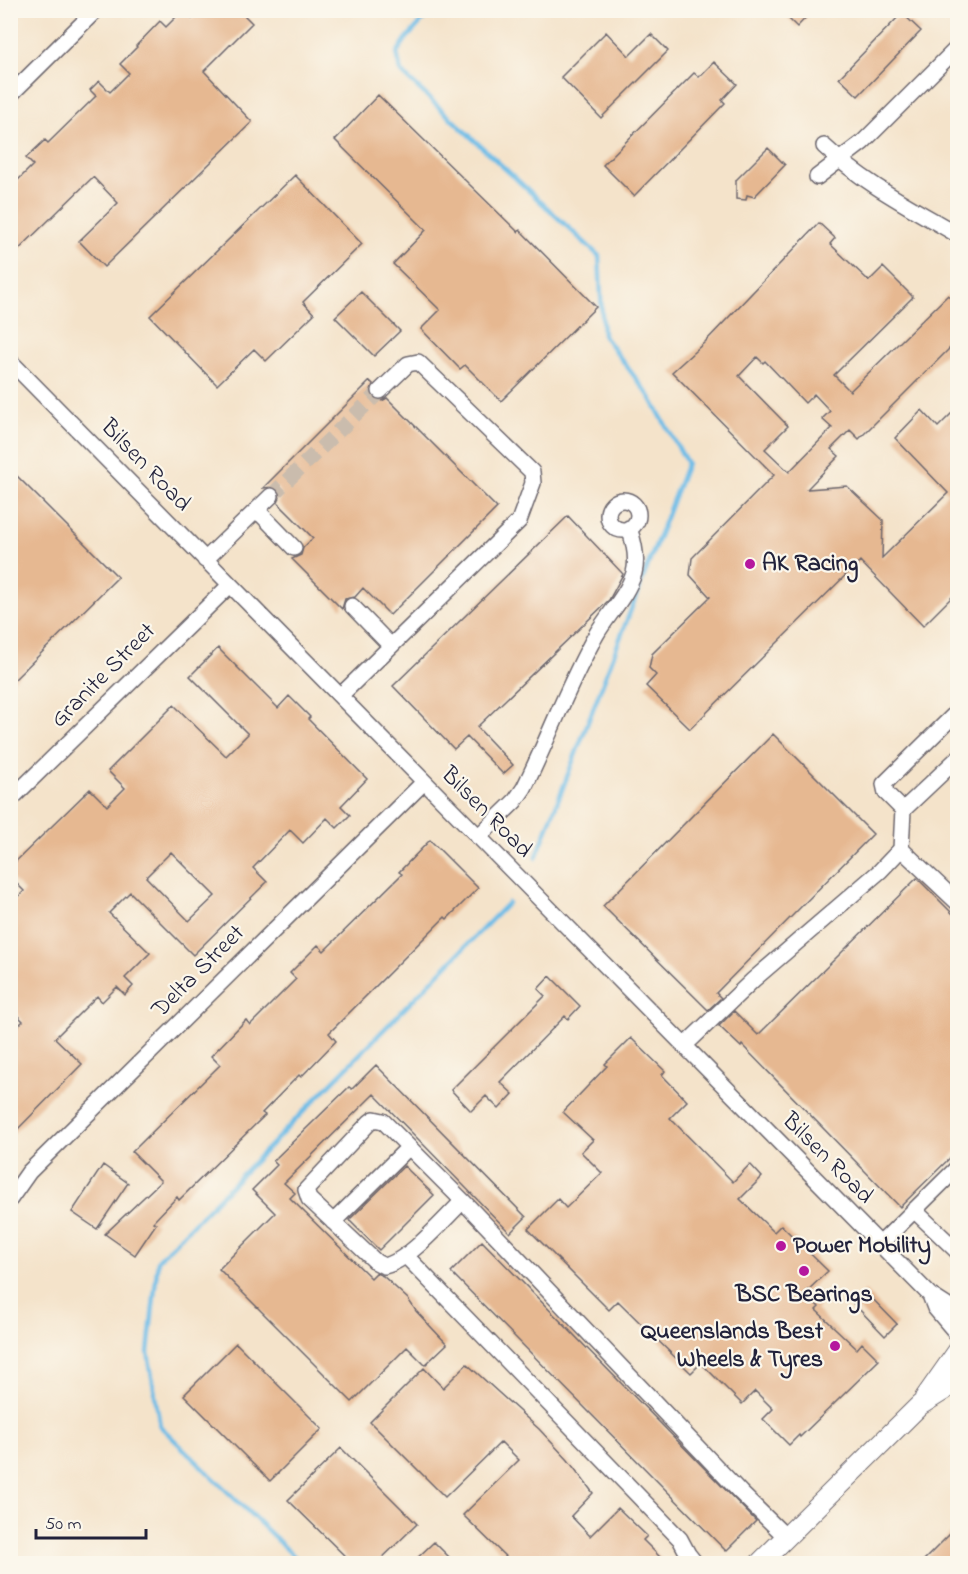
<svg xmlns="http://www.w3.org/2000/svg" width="968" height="1574" font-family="'Indie Flower',sans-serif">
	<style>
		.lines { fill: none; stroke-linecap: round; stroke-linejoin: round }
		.stream { stroke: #6cbce7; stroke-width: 4.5 }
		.building { fill: #e6b891; fill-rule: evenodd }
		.minor-tunnel { stroke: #cabcad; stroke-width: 15; stroke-dasharray: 15 8; stroke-linecap: butt }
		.minor-casing { stroke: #6c666d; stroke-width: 18 }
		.major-casing { stroke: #6c666d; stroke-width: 22 }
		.minor { stroke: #fff; stroke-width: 15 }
		.major { stroke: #fff; stroke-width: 20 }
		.poi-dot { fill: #b5179e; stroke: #fbf7ec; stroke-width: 2 }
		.labels { text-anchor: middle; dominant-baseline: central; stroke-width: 4.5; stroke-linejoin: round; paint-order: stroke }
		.street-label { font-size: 24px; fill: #22223b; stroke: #fbf7ec }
		.poi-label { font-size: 24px; font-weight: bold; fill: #22223b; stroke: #fbf7ec; text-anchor: start }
	</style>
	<rect width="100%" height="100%" fill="#fbf7ec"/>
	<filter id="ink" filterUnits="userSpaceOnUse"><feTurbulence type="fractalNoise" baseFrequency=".0167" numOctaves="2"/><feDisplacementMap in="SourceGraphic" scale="12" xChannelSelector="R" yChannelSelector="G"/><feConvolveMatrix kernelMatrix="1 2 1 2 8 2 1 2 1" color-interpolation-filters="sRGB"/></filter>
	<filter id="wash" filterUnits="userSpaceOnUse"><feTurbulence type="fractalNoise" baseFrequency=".008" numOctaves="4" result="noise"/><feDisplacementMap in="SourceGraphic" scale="24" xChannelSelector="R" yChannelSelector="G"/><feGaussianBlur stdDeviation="1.35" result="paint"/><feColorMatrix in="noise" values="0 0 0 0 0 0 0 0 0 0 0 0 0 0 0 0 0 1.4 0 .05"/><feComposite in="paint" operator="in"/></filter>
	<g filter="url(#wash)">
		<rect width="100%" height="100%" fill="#f4e3ca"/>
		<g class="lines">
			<path class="stream" d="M432 10 406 39 397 53 401 72 599 256 603 335 650 397 687 463 536 858
				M302 1564 160 1426 148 1352 158 1260 508 903"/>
		</g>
		<g id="blocks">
			<path class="building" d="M183 10 192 19 200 10H239L252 23 204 71 252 122 104 267 79 241 118 203 93 177 10 258V188L33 165 26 158 45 140 48 143 96 96 90 90 99 81 110 92 129 73 120 64 137 47 136 46 160 21 166 27Z
				M780 10H813L797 27Z
				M902 13 921 31 858 96 839 78Z
				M606 32 629 56 651 34 668 51 601 118 561 77Z
				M714 62 737 84 722 100 725 103 634 196 603 165 694 73 699 77Z
				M378 95 518 232 520 230 596 307 501 401 465 365 460 369 421 329 440 310 393 264 426 230 335 140Z
				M768 148 785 165 754 197 747 195 746 200 736 199V180Z
				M295 175 362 244 303 302 314 314 266 361 254 349 217 385 150 316Z
				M819 223 835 238 830 244 869 281 883 267 913 297 834 375 850 391 948 295 957 305V341L859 439 850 430 831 449 839 456 807 489 847 486 883 520 882 558 948 493 895 438 922 410 938 427 957 408V592L923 626 860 561 690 729 646 686 656 675 649 668 652 654 710 597 690 575 692 558 774 475 672 372 705 342ZM757 357 763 363 765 361 805 403 814 394 830 411 822 419 832 428 789 472 765 449 788 426 739 376Z
				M361 292 400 331 374 356 335 317Z
				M370 381 373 384 370 393 373 398 382 401 387 398 497 508 390 615 363 588 355 597 345 599 342 609 292 559 301 555 303 548 313 538 278 503 281 494 278 489 273 487 263 488Z
				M10 469 118 577 10 684Z
				M568 516 623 574 609 600 477 727 513 765 503 774 467 737 454 749 393 686Z
				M218 648 278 708 289 696 310 717 308 719 367 779 341 806 350 815 337 828 327 818 303 843 290 830 253 868 267 882 193 955 130 892 109 913 150 953 125 978 133 986 125 995 117 987 102 1002 97 996 55 1038 82 1064 10 1137V1034L23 1021 10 1008V905L24 891 10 877V867L90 789 107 806 125 788 108 771 174 705 226 756 248 734 190 676ZM171 852 215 896 189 921 146 877Z
				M773 734 873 834 716 993 721 998 708 1010 603 906Z
				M430 840 478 888 447 919 445 917 329 1033 336 1041 301 1077 299 1075 262 1113 265 1115 179 1200 177 1197 153 1222 156 1224 135 1255 105 1234 161 1181 132 1152 220 1065 211 1056 246 1020 250 1025 296 979 290 973 318 945 324 951 402 874 399 872Z
				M917 878 957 918V1151L900 1207 742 1045 741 1047 719 1026 734 1011 758 1035Z
				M550 976 580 1006 568 1019 565 1016 500 1082 513 1094 499 1109 486 1096 471 1111 451 1090 545 996 538 989Z
				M631 1038 665 1071 662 1075 687 1101 670 1118 733 1182 750 1164 762 1177 740 1199 774 1232 781 1225 828 1271 805 1293 819 1307 816 1310 857 1349 862 1343 879 1360 800 1437 799 1435 789 1445 763 1419 773 1409 755 1391 742 1404 701 1363 691 1373 618 1301 609 1310 528 1229 558 1199 566 1208 602 1173 581 1152 593 1140 563 1112 607 1066 605 1064Z
				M376 1065 526 1217 510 1233 374 1094 284 1183 295 1193 290 1198 371 1278 376 1273 383 1276 408 1299 416 1311 447 1344 425 1365 407 1347 352 1402 219 1269 275 1213 252 1190 277 1165 273 1161 349 1087 352 1089Z
				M103 1165 128 1183 97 1229 72 1212Z
				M404 1166 434 1195 379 1250 349 1220Z
				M482 1241 756 1521 726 1551 451 1272Z
				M865 1291 897 1324 885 1336 853 1303Z
				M236 1343 322 1429 270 1481 184 1395Z
				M467 1364 539 1429 568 1460 593 1493 571 1516 590 1536 618 1508 647 1536 643 1540 666 1563H512L463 1515 519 1460 501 1442 445 1497 370 1422 424 1368 443 1388Z
				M341 1448 417 1524 377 1563H352L288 1500Z
				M957 1527V1563H921Z
				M434 1542 455 1563H412Z"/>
		</g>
	</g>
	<g filter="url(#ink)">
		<use href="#blocks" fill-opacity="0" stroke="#6c666d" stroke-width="1.5"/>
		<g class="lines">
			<path class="minor-tunnel" d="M271 496 380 391"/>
			<g class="minor-casing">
				<path id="minor" d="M10 95 96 10
					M824 146C863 183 912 208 958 235
					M817 177 863 142 958 47
					M10 361 930 1295 958 1313
					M608 515a15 15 0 1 1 30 0a15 15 0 1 1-30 0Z
					M257 510 294 548
					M205 560 271 496
					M352 606 391 646
					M340 696 519 521 533 483 532 472 418 362 408 364 380 391
					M10 800 230 585
					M903 810 958 758
					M478 837 515 801 524 788C549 738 568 684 596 635 608 614 627 596 634 573 638 558 634 542 629 528
					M901 849 903 810 886 793 884 784 958 711
					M684 1046 753 980 880 871 901 849 958 903
					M10 1199 29 1172 424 782
					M463 1201C444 1219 408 1262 384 1266L376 1262 309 1199 306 1190 370 1122 374 1119 383 1121 463 1201 741 1493 786 1537
					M914 1210 958 1252
					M333 1222 409 1147
					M880 1244 958 1167
					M406 1256 680 1539 688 1554 696 1564
					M930 1295 935 1308 958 1335"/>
			</g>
			<g class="major-casing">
				<path id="major" d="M925 1398 958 1351
					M759 1564 920 1405 944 1390 958 1378"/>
			</g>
			<use href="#minor" class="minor"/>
			<use href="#major" class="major"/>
		</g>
	</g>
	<g class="poi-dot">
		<circle cx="750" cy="564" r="6"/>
		<circle cx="781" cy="1246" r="6"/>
		<circle cx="804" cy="1271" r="6"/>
		<circle cx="835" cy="1346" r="6"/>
	</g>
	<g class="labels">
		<g class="street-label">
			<text transform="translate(145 466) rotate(46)">Bilsen Road</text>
			<text transform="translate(104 676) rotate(-45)">Granite Street</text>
			<text transform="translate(486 813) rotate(45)">Bilsen Road</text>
			<text transform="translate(199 972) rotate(-45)">Delta Street</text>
			<text transform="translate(827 1159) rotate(45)">Bilsen Road</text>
		</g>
		<g class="poi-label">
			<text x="762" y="564">AK Racing</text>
			<text x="793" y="1246">Power Mobility</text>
			<text x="804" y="1295" text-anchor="middle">BSC Bearings</text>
			<text x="823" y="1332" text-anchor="end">Queenslands Best<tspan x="823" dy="28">Wheels &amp; Tyres</tspan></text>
		</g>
	</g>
	<rect width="968" height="1574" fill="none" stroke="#fbf7ec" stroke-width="36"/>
	<path d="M36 1529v9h110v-9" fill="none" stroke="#22223b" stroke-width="3"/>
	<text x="45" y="1529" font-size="18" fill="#22223b" stroke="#fbf7ec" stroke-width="4.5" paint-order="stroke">50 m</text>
</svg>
